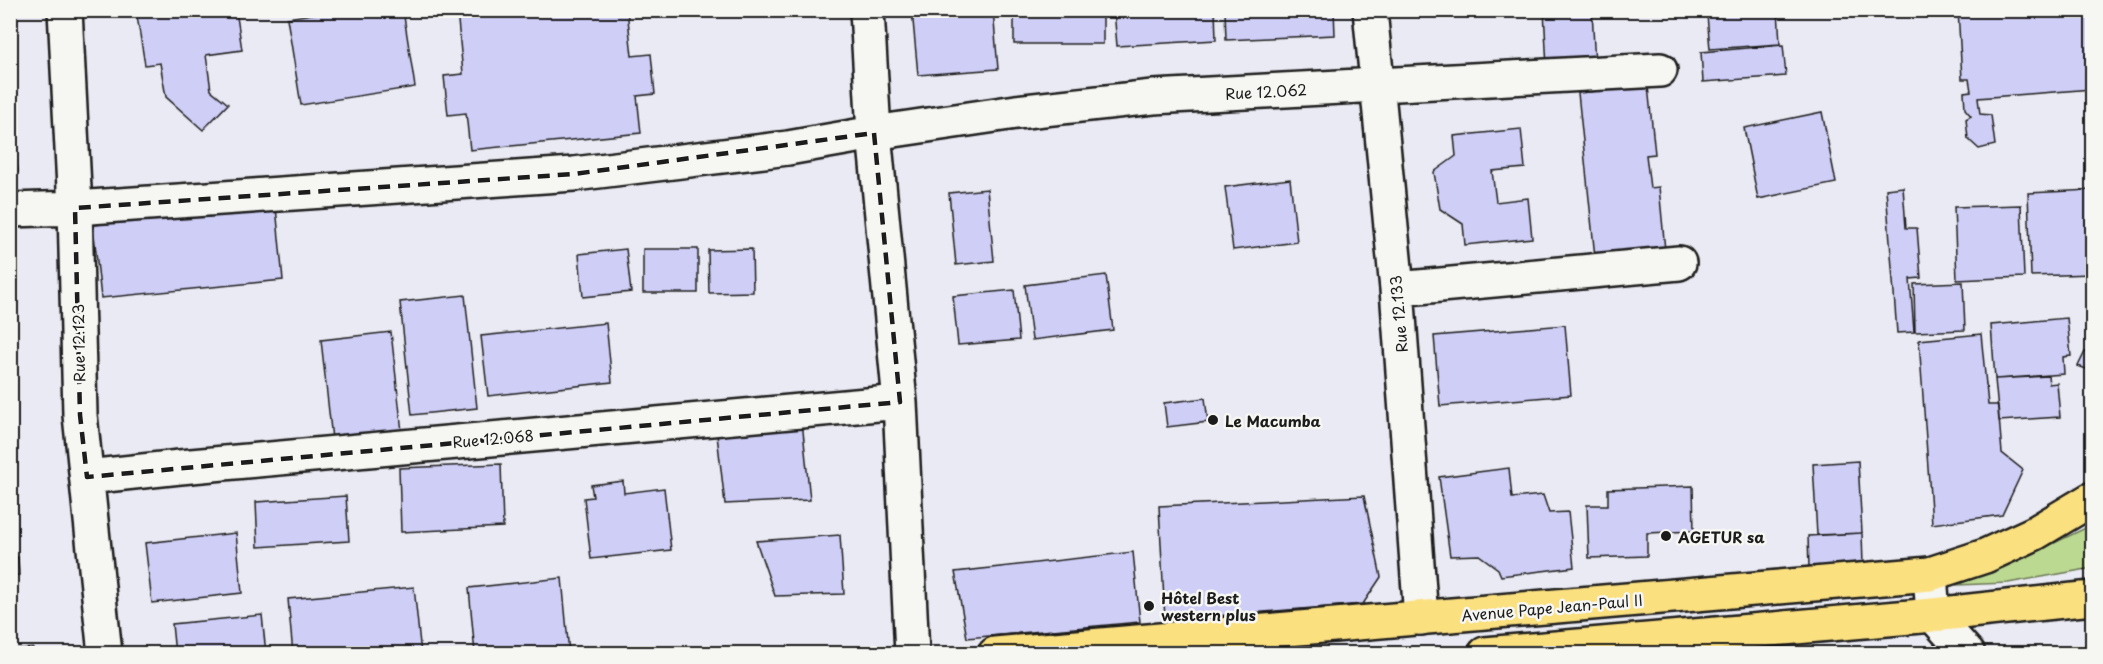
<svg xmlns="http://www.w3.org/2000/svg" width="2103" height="664" font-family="'Playpen Sans',sans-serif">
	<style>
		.green { fill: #bbd991; stroke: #6c7a56; stroke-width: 1.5 }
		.building { fill: #cfcef7; stroke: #1c1c1c; stroke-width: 1.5 }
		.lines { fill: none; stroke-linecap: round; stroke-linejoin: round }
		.minor-casing { stroke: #1c1c1c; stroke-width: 38 }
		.major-casing { stroke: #1c1c1c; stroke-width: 38 }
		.minor { stroke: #f6f6f2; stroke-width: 33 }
		.major { stroke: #fbe080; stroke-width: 33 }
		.marked { fill: none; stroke: #1c1c1c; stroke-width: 4.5; stroke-dasharray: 12 8; stroke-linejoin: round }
		.poi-dot { fill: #1c1c1c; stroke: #f6f6f2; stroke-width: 2 }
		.labels { text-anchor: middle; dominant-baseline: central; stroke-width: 5; stroke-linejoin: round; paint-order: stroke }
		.street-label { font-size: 15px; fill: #1c1c1c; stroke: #f6f6f2 }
		.poi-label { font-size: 15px; font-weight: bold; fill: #1c1c1c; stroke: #f6f6f2; text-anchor: start }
	</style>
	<rect width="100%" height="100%" fill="#eaeaf4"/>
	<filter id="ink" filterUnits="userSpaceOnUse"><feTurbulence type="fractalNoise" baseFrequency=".0167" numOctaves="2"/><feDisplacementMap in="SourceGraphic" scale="12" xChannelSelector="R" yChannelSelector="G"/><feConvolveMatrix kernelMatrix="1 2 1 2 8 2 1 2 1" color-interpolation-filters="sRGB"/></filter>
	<g filter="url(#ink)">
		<path class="green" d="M2092 525V568L2008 583 1956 585 2025 557Z"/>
		<path class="building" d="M136 10H236L242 50 206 55 211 90 228 104 203 130 166 97 160 63 145 65Z
			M337 10H403L415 87 301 105 287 18Z
			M457 10H627L632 56 651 54 655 94 637 96 641 133 470 150 466 113 448 115 444 76 463 74Z
			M912 10H993L998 69 918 75Z
			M1014 10H1103V44H1014Z
			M1114 10H1215L1216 40 1117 46Z
			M1225 10H1334L1335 35 1226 40Z
			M1544 10H1592L1595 65 1547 68Z
			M1778 10 1780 44 1710 49 1707 15Z
			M1958 10H2092V89L1978 98 1980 114 1991 115 1995 145 1979 149 1968 139 1966 119 1971 116 1965 109 1964 92 1971 91 1969 79H1962Z
			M1783 45 1786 76 1703 82 1701 52Z
			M10 83 18 172 10 173Z
			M1648 86 1655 154 1646 155 1650 188 1659 187 1665 250 1595 257 1578 93Z
			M1822 112 1836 183 1758 199 1744 128Z
			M1521 129 1525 168 1492 171 1496 202 1528 198 1532 238 1465 245 1463 224 1440 209 1434 172 1456 156 1454 136Z
			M1290 179 1297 242 1233 250 1225 187Z
			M1903 187 1906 228H1917L1921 278 1910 279 1914 332 1897 333 1886 189Z
			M987 189 994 261 956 265 949 193Z
			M2092 190V274L2031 276 2028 193Z
			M2021 205 2024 277 1957 280 1954 207Z
			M276 207 283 280 101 298 93 225Z
			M626 249 631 292 583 297 579 254Z
			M643 249H698V293H643Z
			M752 249 753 292 709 293 708 250Z
			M1106 275 1113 330 1032 340 1025 285Z
			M1963 282 1965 330 1915 332 1914 284Z
			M1014 290 1019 340 958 345 953 296Z
			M465 295 477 408 412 415 400 302Z
			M2067 318 2071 356 2063 357 2064 374 1995 379 1991 325Z
			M606 323 612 382 488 396 481 336Z
			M1565 325 1571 395 1440 406 1434 336Z
			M391 332 402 432 332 439 321 340Z
			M1981 334 1988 405H1998L2002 453 2023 470 2002 515 1932 524 1919 340Z
			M2085 352 2092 354V371L2078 366Z
			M2048 376 2049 384 2057 383 2060 417 1999 421 1995 379Z
			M1205 398 1208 422 1167 427 1164 403Z
			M802 421 810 500 725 504 717 435Z
			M1858 461 1862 533 1817 535 1813 464Z
			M501 464 503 527 401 532 399 468Z
			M1509 468 1512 498 1543 495 1549 513 1568 512 1574 567 1501 576 1498 569 1479 555 1450 556 1439 477Z
			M623 481 624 493 664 488 671 550 591 559 584 498 593 497 591 485Z
			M1693 486 1694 531 1647 533V556L1589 558 1587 505H1608V489Z
			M346 496 349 541 258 547 256 502Z
			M1364 496 1381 577 1363 604 1165 620 1159 506Z
			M236 533 242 593 152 603 145 543Z
			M1862 533 1863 565 1809 568 1808 536Z
			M840 535 844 594 775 596 756 541Z
			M1133 552 1140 622 967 638 955 572Z
			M18 557 19 575 10 576V558Z
			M562 578 569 653 475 654 469 588Z
			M414 587 421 654H293L288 599Z
			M262 615 266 654H175L172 624Z
			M33 648V654H10V650Z"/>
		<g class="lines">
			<g class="minor-casing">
				<path id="minor" d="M65 10 75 208 80 415 105 654
					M867 10 874 133 900 402 912 654
					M1370 10 1397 289 1421 618
					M10 210 75 208 574 174 788 148 874 133 1016 112 1153 97 1660 70
					M1397 289 1679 263
					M87 477 180 467 900 402
					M1930 574 1933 615 1968 654"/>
			</g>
			<g class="major-casing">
				<path id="major" d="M995 654 1930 574 1985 556 2035 533 2092 499
					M1485 654 1933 615 2092 598"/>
			</g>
			<use href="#minor" class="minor"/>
			<use href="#major" class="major"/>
		</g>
	</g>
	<path class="marked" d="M874 133 900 402 87 477 80 415 75 208 574 174Z"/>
	<g class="poi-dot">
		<circle cx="1213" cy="420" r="6"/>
		<circle cx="1666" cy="536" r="6"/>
		<circle cx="1149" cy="606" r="6"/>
	</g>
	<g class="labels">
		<g class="street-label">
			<text transform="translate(1266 91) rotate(-3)">Rue 12.062</text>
			<text transform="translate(1398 314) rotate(-95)">Rue 12.133</text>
			<text transform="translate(78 343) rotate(-91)">Rue 12.123</text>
			<text transform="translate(493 438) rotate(-5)">Rue 12.068</text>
			<text transform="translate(1552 607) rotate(-5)">Avenue Pape Jean-Paul II</text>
		</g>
		<g class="poi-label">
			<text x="1225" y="420">Le Macumba</text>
			<text x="1678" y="536">AGETUR sa</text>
			<text x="1161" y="597">Hôtel Best<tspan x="1161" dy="17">western plus</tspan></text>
		</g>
	</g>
	<rect width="2103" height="664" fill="none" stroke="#f6f6f2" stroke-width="36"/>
	<rect x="18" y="18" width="2067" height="628" fill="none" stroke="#1c1c1c" stroke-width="2" filter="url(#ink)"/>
</svg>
